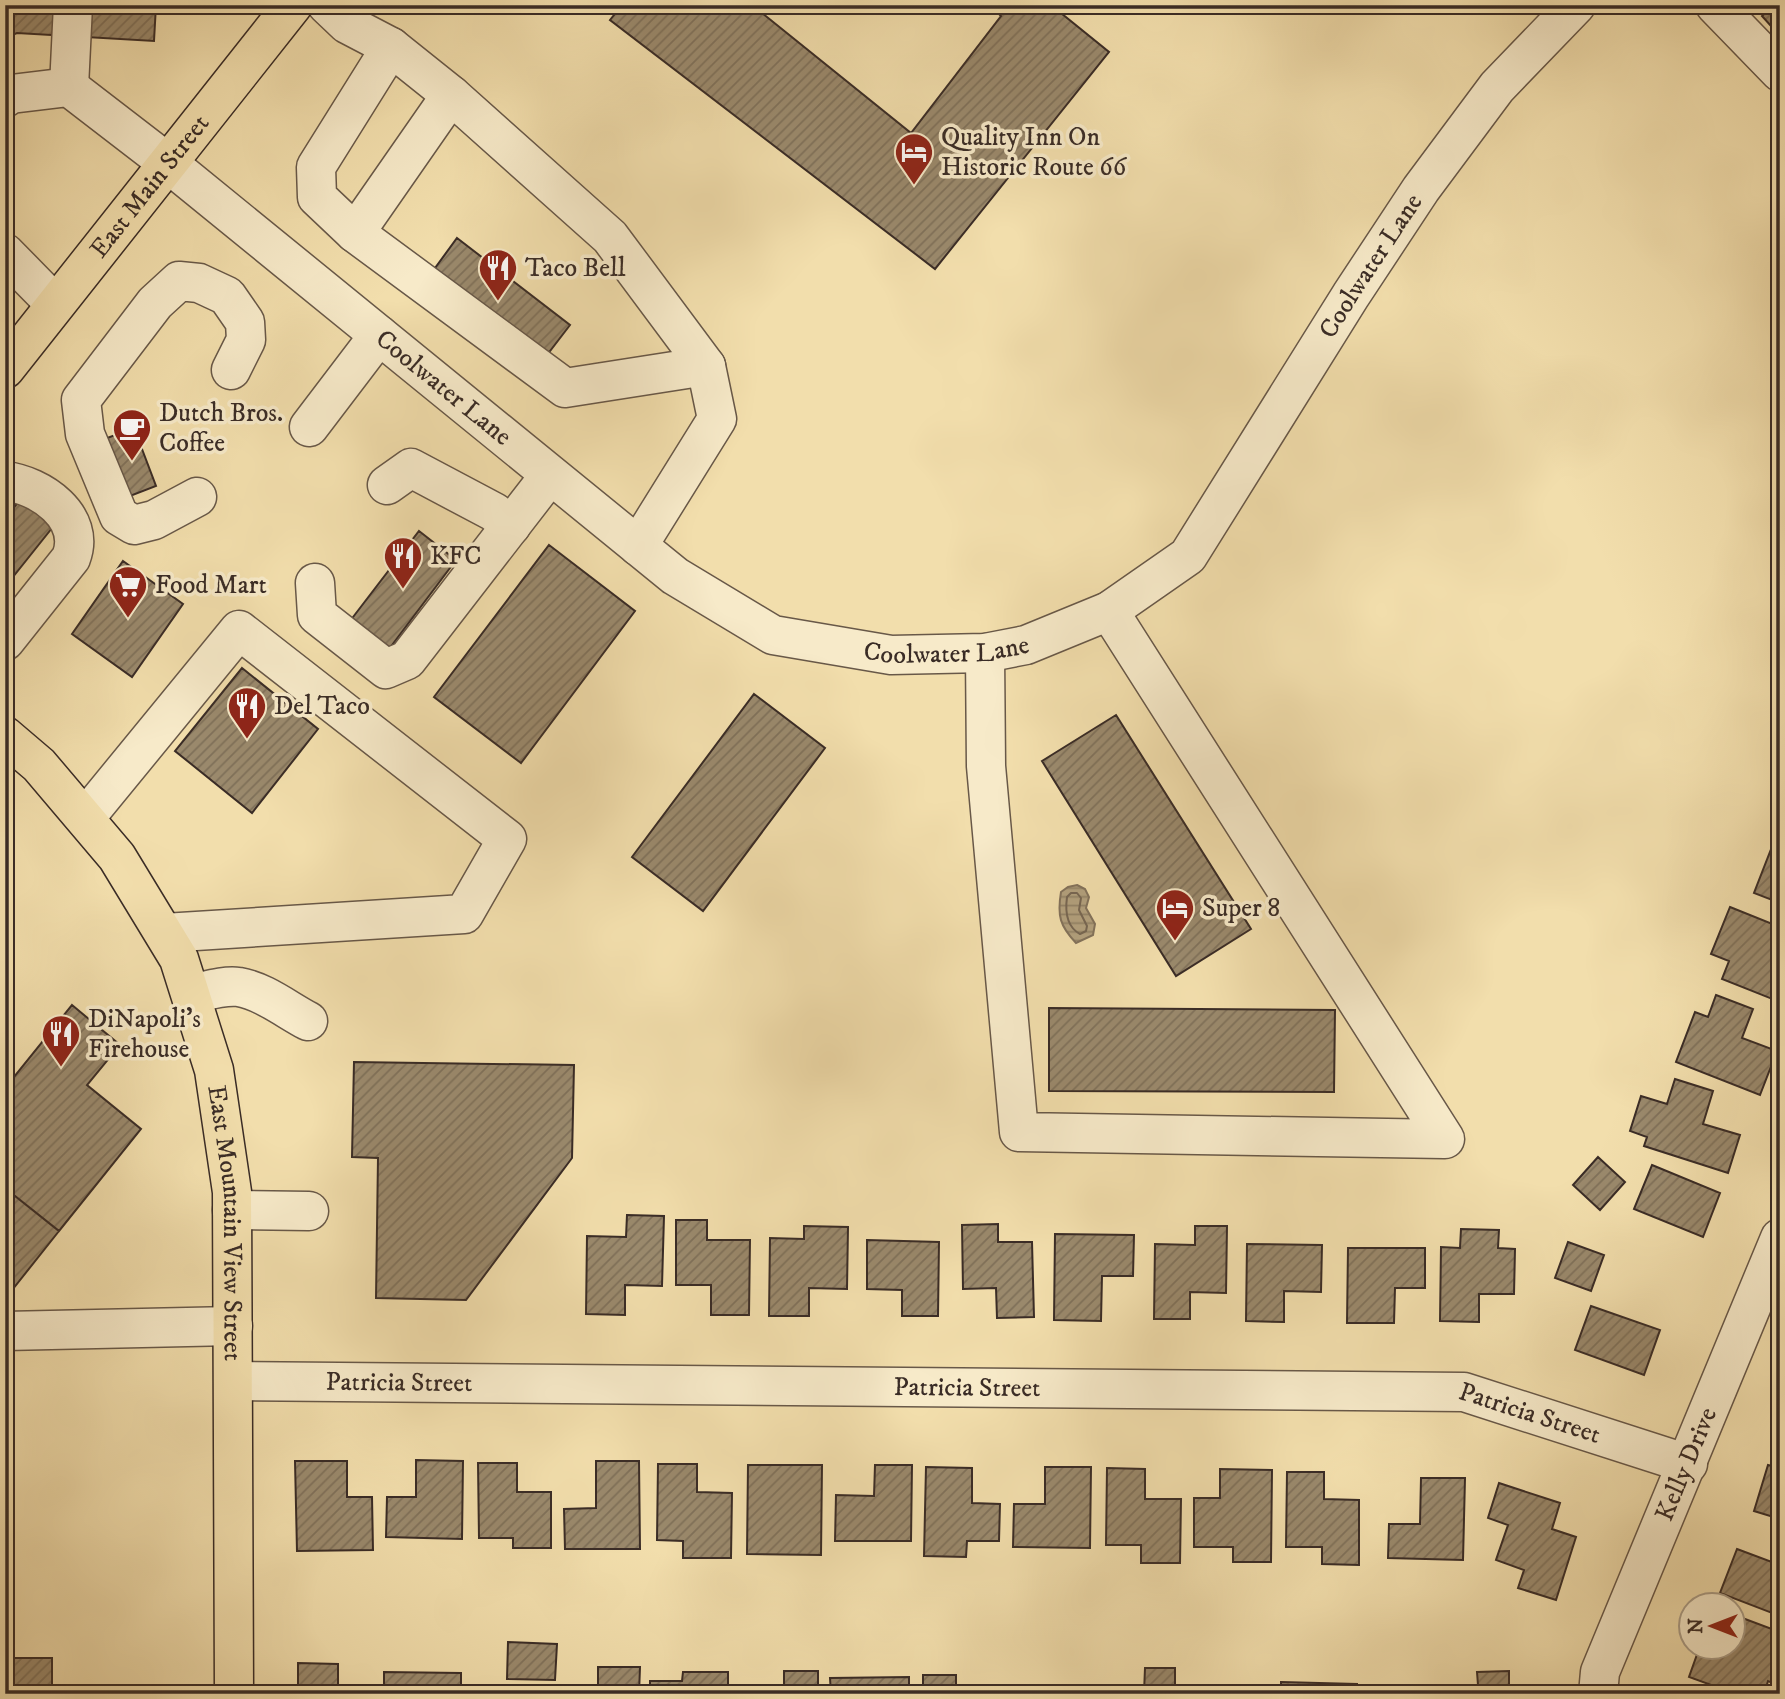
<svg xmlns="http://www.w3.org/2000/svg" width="1785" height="1699" font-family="'IM FELL DW Pica',serif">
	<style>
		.water { fill: url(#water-rules); stroke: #83725b; stroke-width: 2 }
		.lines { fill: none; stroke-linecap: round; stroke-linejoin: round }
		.shore { stroke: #766652; stroke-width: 2 }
		.building { fill: url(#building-hatch); stroke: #3a2c26; stroke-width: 2 }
		.minor-casing { stroke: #685848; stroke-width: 41 }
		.major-casing { stroke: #3a2c26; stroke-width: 41 }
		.minor { stroke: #f7eac9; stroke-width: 38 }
		.major { stroke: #f2deac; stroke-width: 38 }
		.labels { text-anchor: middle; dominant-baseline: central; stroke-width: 7; stroke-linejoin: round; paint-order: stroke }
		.poi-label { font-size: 26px; fill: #3a2c26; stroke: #f7eac9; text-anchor: start }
		.street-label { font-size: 26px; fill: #3a2c26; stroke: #f7eac9 }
	</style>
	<defs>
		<pattern id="water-rules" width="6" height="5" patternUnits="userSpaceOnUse" patternTransform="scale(1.75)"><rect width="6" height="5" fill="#b3a17e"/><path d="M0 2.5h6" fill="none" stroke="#938367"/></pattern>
		<pattern id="building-hatch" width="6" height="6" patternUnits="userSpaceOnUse" patternTransform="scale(1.75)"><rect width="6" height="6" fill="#9a896c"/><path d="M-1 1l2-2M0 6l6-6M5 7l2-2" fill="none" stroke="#7f7059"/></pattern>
	</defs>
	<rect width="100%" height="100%" fill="#f2deac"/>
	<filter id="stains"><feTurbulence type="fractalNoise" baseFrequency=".00286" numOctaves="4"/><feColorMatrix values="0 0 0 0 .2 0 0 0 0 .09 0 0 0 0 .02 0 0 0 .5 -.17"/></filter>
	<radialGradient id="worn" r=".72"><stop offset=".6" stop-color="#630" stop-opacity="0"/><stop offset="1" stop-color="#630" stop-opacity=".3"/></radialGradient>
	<path class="water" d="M1077 885 1085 889 1089 897 1086 908 1095 924 1093 935 1076 943C1060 926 1057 916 1061 892L1068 887Z"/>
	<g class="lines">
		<path class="shore" d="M1071 893H1077L1081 898 1079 910 1087 926 1086 931 1080 934C1067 927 1065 912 1067 897Z"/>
	</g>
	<path class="building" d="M5 5H156L154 41 17 33 5 38Z
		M622 5H752L911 133 1001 16 990 5H1051L1109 52 935 269 610 20Z
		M1774 5H1780V36L1762 16Z
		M457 238 570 325 540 364 427 279Z
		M134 428 156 486 130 496 107 438Z
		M26 492 60 518 5 587V519Z
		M419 531 456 560 386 653 350 621Z
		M549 545 635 611 521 763 434 697Z
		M123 561 183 604 132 677 72 634Z
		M242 668 318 729 252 813 175 751Z
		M754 694 825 748 703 911 632 857Z
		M1116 715 1251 929 1176 976 1042 761Z
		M1780 747V765L1774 763Z
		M1780 787V809L1773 806Z
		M1780 826V903L1754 893Z
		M1730 907 1780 927V1002L1722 979 1729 961 1711 954Z
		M1716 995 1753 1009 1742 1038 1777 1051 1760 1095 1676 1062 1695 1012 1708 1017Z
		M72 1005 120 1045 87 1085 141 1129 59 1231 5 1188V1088Z
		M1049 1008 1335 1010 1334 1092 1049 1091Z
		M354 1062 574 1065 572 1158 466 1300 376 1298 378 1158 352 1157Z
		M1675 1079 1713 1091 1703 1124 1740 1135 1728 1173 1644 1146 1647 1137 1630 1131 1641 1096 1667 1104Z
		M1598 1157 1625 1182 1600 1210 1573 1185Z
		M1652 1165 1720 1193 1703 1237 1634 1209Z
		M5 1188 59 1231 5 1299Z
		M627 1215 664 1216 662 1286 625 1285V1315L586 1314 587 1236 626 1237Z
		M676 1220H707V1240H750L749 1315H711V1285H676Z
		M998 1224V1242H1032L1034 1317 997 1318 996 1288 963 1289 962 1225Z
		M804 1226 848 1227 847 1289 809 1288V1316H769L770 1238 804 1239Z
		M1195 1226H1227L1226 1293 1190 1292V1319H1154L1155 1244 1195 1245Z
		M1461 1229 1499 1230 1498 1248 1515 1249 1514 1294H1479V1322L1440 1321 1441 1247 1460 1248Z
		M1055 1234 1134 1235 1133 1276H1102L1101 1321 1054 1320Z
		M867 1240 939 1242 938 1316H902V1290L867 1289Z
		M1568 1242 1604 1255 1591 1291 1555 1278Z
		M1247 1244 1322 1245 1321 1292 1284 1291V1322L1246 1321Z
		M1348 1248H1425V1288H1395L1394 1323H1347Z
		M1591 1306 1660 1330 1644 1375 1575 1350Z
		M416 1460 463 1461 462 1539 386 1537 387 1497H416Z
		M295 1461H347V1497H372L373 1550 297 1551Z
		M596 1461H639L640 1549H565L564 1509 596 1508Z
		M478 1463H517V1492H551V1548H513V1538H479Z
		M658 1464H697V1492L732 1493 731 1558H683V1541L657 1540Z
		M748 1465H822L821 1555 747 1554Z
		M875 1465H912L911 1541H835L836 1495 874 1496Z
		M1768 1465 1780 1468V1519L1754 1511Z
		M926 1467 972 1468V1503L1000 1504 999 1541H967L966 1557 924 1556Z
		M1045 1467H1091L1090 1548 1013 1547 1014 1504H1045Z
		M1107 1468 1145 1469V1499H1181L1180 1563H1141V1545H1106Z
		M1220 1469 1272 1470 1271 1562H1233V1547H1194V1498H1220Z
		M1287 1472H1324V1499L1359 1500V1565L1322 1564V1547H1286Z
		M1421 1478H1465L1463 1560 1388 1558 1389 1524H1420Z
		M1499 1483 1560 1503 1552 1529 1576 1537 1556 1600 1518 1588 1524 1570 1496 1560 1508 1525 1488 1518Z
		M1737 1549 1780 1565V1616L1720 1593Z
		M1737 1616 1780 1632V1686L1768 1681 1764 1694H1736L1689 1677 1700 1646 1725 1649 1726 1646H1732V1628Z
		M508 1642 557 1644 555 1680 507 1679Z
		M5 1658H52V1694H5Z
		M298 1663 338 1664V1686H368V1694H298Z
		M598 1667H640L639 1694H563V1685H598Z
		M1145 1668H1175V1694H1105L1144 1693Z
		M784 1671H818V1694H742V1687H784Z
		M1509 1671V1686L1541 1685V1694H1458V1685H1478L1477 1672Z
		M384 1672 461 1673V1694H384Z
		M683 1672H728V1694H650V1681H682Z
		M923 1675H956V1691H994V1694H923Z
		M909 1677V1694H831L830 1678Z
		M1281 1682 1357 1684V1694H1281Z
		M1012 1689 1089 1691V1694H1012Z
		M1268 1692V1694H1191Z"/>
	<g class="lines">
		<g class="minor-casing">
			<g id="minor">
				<path d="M327 5 347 24 391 47 451 95 610 237 706 366 717 419 638 546"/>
				<path d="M1715 5 1780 72"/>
				<path d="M391 47 316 167 317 197 355 233 565 388 706 366"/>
				<path d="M69 87 73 5"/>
				<path id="s1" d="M5 98 11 94 69 87 169 164 675 576 773 635 891 655 985 653 1026 645 1109 611 1188 556 1351 295 1421 189 1497 87 1576 5"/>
				<path d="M355 233 451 95"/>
				<path d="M5 253 55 304"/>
				<path d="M309 427 379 335"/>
				<path d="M5 481C40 485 87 517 71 558L5 641"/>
				<path d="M387 485 411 468 494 512 511 526"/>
				<path d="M197 497 154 520 134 525 119 516 85 434 81 400 155 303 179 281 199 283 227 296 245 322 246 340 231 370"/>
				<path d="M315 583 317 615 386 669 407 660 550 475"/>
				<path d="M985 653 986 766 1019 1132 1445 1139 1109 611"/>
				<path d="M85 818 239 630 507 839 464 914 164 933"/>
				<path d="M191 994C206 991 223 985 239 987 263 991 287 1010 308 1021"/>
				<path d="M232 1210 309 1211"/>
				<path d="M5 1331 233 1326"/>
				<path id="s2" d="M235 1381 1464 1392 1688 1464"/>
				<path id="s3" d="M1598 1694 1600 1672 1780 1238"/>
			</g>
		</g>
		<g class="major-casing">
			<g id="major">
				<path id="s4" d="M5 369 293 5"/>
				<path id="s5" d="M5 736 39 765 117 857 179 959 214 1070 232 1192 234 1694"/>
			</g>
		</g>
		<use href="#minor" class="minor"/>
		<use href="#major" class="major"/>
	</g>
	<defs>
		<g id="hotel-pin" transform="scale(2.0125)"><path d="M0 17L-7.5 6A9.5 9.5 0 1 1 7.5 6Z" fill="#8f2418" stroke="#f7eac9"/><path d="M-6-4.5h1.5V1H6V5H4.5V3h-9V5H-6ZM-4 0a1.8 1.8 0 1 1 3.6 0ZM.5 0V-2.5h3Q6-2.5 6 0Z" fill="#fff"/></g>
		<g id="restaurant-pin" transform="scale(2.0125)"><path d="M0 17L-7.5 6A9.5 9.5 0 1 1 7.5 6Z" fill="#8f2418" stroke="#f7eac9"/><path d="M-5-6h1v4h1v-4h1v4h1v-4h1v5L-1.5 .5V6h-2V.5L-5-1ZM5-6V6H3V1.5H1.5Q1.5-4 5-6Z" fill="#fff"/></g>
		<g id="cafe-pin" transform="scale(2.0125)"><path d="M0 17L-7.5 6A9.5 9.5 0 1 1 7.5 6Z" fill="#8f2418" stroke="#f7eac9"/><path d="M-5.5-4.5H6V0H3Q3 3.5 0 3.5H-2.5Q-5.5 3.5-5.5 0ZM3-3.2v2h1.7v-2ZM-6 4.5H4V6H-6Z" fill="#fff"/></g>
		<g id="supermarket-pin" transform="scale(2.0125)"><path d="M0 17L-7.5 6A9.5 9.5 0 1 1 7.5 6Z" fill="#8f2418" stroke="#f7eac9"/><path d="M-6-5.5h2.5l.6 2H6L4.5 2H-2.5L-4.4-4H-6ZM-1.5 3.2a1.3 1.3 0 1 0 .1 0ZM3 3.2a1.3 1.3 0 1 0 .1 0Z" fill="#fff"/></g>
	</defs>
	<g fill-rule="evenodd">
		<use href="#hotel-pin" x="914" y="152"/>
		<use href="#restaurant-pin" x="498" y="268"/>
		<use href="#cafe-pin" x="132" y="428"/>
		<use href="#restaurant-pin" x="403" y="556"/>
		<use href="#supermarket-pin" x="128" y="585"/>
		<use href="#restaurant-pin" x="247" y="706"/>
		<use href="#hotel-pin" x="1175" y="908"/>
		<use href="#restaurant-pin" x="61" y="1034"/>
	</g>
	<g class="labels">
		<g class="poi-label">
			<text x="941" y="137">Quality Inn On<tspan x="941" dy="30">Historic Route 66</tspan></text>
			<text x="525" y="268">Taco Bell</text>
			<text x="159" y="413">Dutch Bros.<tspan x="159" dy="30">Coffee</tspan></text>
			<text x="430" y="556">KFC</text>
			<text x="155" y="585">Food Mart</text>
			<text x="274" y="706">Del Taco</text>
			<text x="1202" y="908">Super 8</text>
			<text x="88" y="1019">DiNapoli's<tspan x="88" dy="30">Firehouse</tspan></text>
		</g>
		<g class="street-label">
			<text stroke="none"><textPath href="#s4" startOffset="233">East Main Street</textPath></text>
			<text stroke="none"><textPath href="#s1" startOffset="1743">Coolwater Lane</textPath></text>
			<text stroke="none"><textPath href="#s1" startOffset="546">Coolwater Lane</textPath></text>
			<text stroke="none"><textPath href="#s1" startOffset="1134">Coolwater Lane</textPath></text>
			<text stroke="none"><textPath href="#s5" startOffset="555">East Mountain View Street</textPath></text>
			<text stroke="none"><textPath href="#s2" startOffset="164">Patricia Street</textPath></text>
			<text stroke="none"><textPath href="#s2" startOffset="732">Patricia Street</textPath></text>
			<text stroke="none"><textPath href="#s2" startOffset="1298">Patricia Street</textPath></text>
			<text stroke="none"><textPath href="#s3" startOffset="247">Kelly Drive</textPath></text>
		</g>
	</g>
	<rect width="1785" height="1699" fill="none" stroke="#f2deac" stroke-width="28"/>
	<rect x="7" y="7" width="1771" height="1685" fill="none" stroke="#3a2c26" stroke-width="3.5"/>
	<rect x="14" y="14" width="1757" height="1671" fill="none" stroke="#3a2c26" stroke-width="2"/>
	<g transform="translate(1712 1626) rotate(270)"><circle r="33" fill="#f7eac9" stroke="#ab9e88" stroke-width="2"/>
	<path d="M0-5L12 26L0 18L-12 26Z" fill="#8f2418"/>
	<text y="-10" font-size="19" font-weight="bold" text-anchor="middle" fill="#3a2c26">N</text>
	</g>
	<rect width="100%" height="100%" filter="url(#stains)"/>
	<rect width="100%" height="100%" fill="url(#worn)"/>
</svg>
